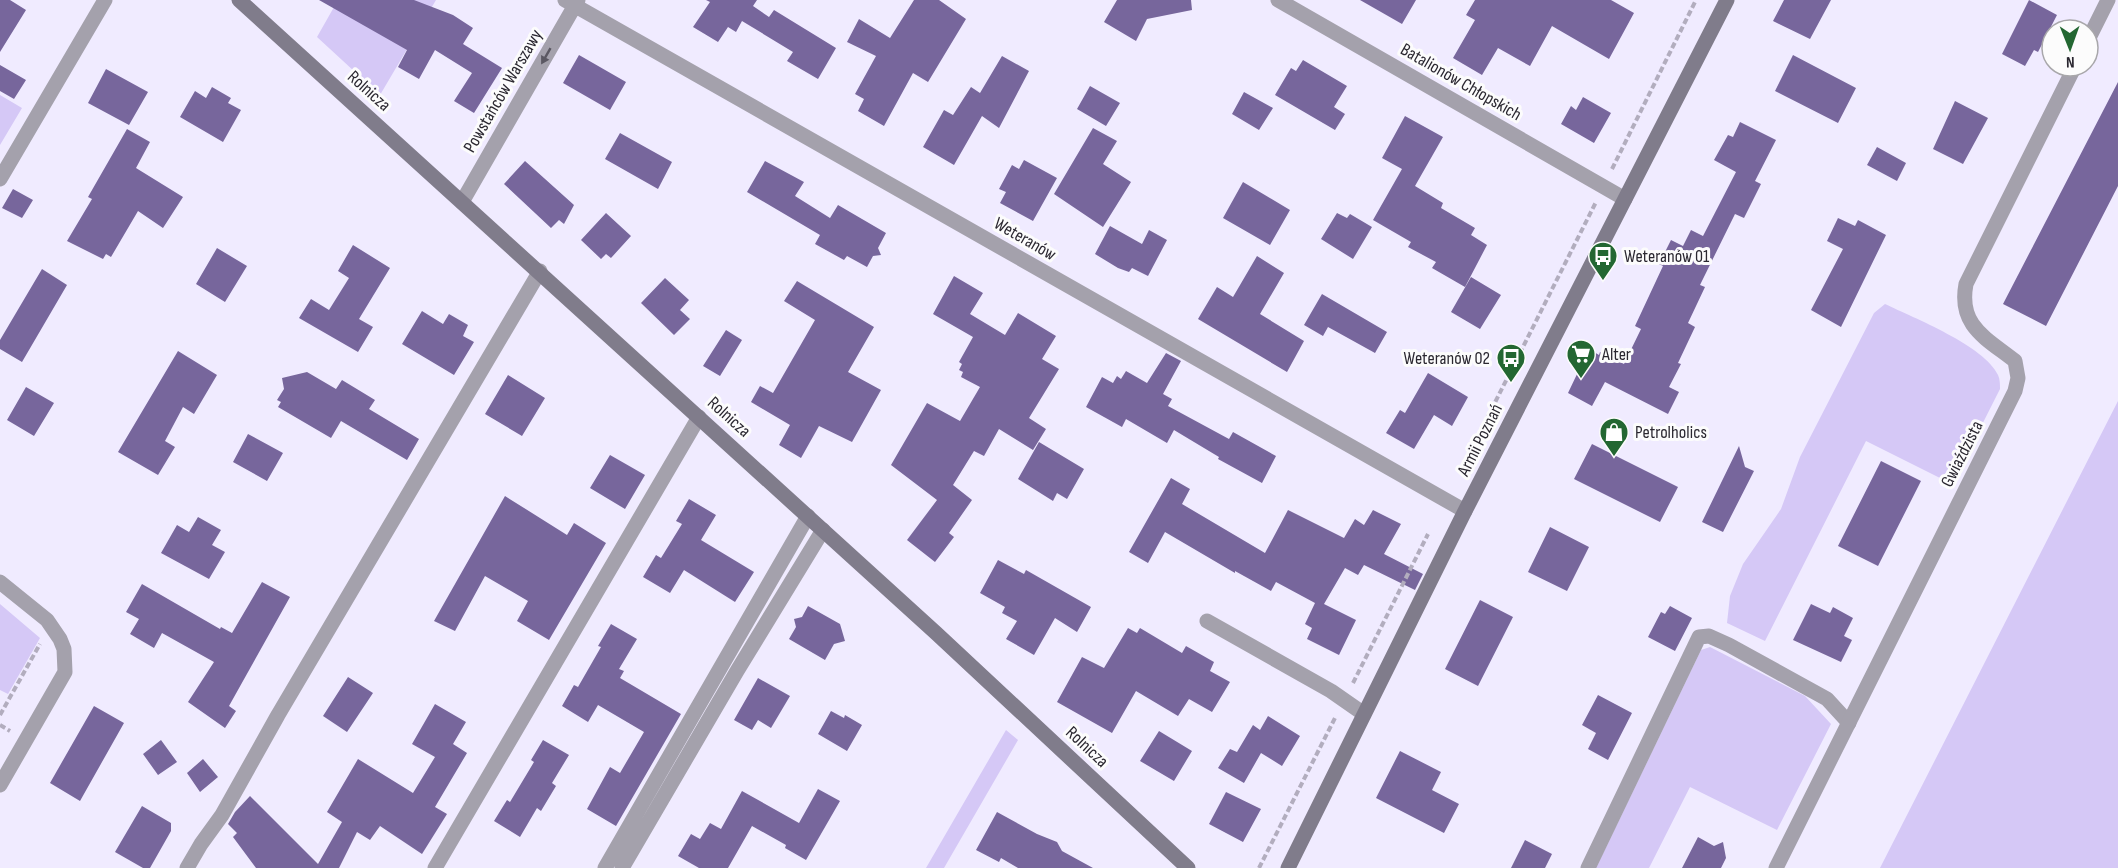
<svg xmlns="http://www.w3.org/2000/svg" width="2118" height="868" font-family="'Sofia Sans Condensed',sans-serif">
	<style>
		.green { fill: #d5c8f6 }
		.building { fill: #77669c }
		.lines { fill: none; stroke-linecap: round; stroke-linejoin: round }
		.path { stroke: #b2adbe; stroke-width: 4; stroke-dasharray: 6 3; stroke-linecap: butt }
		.lane { stroke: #a4a1ac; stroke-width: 15 }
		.street { stroke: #a4a1ac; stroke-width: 15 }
		.secondary { stroke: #807c8b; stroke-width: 15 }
		.oneway { fill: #5b5862 }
		.labels { text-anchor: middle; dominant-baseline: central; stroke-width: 6; stroke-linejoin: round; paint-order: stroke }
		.street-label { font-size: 18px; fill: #2a2730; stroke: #fcfcfc }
		.poi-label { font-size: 18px; fill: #2a2730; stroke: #fcfcfc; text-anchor: start }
	</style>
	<rect width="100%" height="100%" fill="#f0ebff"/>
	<path class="green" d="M338 0H436L380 95 317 37Z
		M0 95 22 108 0 145Z
		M1885 304C1914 318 1985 346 1998 375 2000 379 2000 385 2000 389L1952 484 1866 441 1765 641 1727 623 1730 596 1743 564 1781 509 1800 457 1874 313Z
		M2118 401V868H1880Z
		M0 604 40 638 8 694 0 690Z
		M1710 647 1805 696 1831 724 1777 830 1690 787 1649 868H1596L1701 650Z
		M1006 730 1018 740 944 868H926Z"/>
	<path class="building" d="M0 0H10L26 10 0 52Z
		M319 0H414L453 15 473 28 463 44 502 68 474 113 454 101 472 73 435 50 419 79 398 67 407 50Z
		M706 0H757L753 6 769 17 774 10 836 48 818 79 787 61 793 52 742 21 736 32 728 27 718 42 693 27 710 2Z
		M914 0H939L966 19 928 82 913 73 884 126 858 111 864 99 855 94 876 56 847 42 859 19 890 38Z
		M1117 0H1191L1192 10 1147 19 1136 41 1104 22Z
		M1360 0H1416L1402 24Z
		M1475 0H1611L1634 13 1609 59 1552 26 1530 66 1498 48 1482 75 1453 58 1475 20 1466 15Z
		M1784 0H1831L1810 39 1773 21Z
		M2029 0 2057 15 2038 52 2034 50 2025 66 2002 54Z
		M579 55 626 82 610 110 563 83Z
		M1793 55 1856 88 1838 123 1775 91Z
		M1002 56 1029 71 999 128 982 116 954 165 923 147 944 110 953 115 971 87 980 93Z
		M1303 60 1347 86 1334 107 1345 114 1335 130 1275 95 1291 68 1296 71Z
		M0 65 26 80 14 99 0 91Z
		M106 69 148 92 129 125 88 103Z
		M2118 82V186L2046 326 2003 304Z
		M1090 86 1120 103 1106 126 1077 109Z
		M212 87 231 98 228 103 241 110 223 142 180 117 195 91 206 98Z
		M1244 92 1273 108 1259 130 1232 114Z
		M1583 97 1611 113 1594 143 1561 124 1571 106 1576 110Z
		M1955 101 1988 118 1963 164 1933 149Z
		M1405 116 1443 137 1415 186 1443 203 1441 208 1475 228 1471 235 1487 245 1465 287 1432 268 1436 262 1408 247 1411 242 1373 220 1402 169 1382 158Z
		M1740 122 1776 140 1755 181 1761 184 1744 218 1735 214 1700 285 1705 287 1688 323 1695 327 1678 363 1681 364 1669 387 1679 392 1668 414 1605 382 1592 406 1568 393 1589 349 1599 355 1600 352 1624 364 1641 329 1635 326 1663 266 1659 264 1671 240 1683 246 1691 230 1703 236 1736 172 1714 160 1728 135 1733 137Z
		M1093 128 1117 141 1103 164 1131 182 1103 227 1054 194Z
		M127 129 150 142 136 168 183 197 163 228 138 211 111 257 106 254 103 259 67 241 92 199 88 197Z
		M620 133 672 162 658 189 605 159Z
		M1877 147 1906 163 1897 181 1867 165Z
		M1024 160 1057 178 1033 221 1000 203 1006 192 999 189 1012 165 1019 169Z
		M525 161 574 205 564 224 559 220 551 228 504 184Z
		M765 161 804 182 795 196 830 218 838 205 886 233 878 248 881 255 873 256 867 267 847 256 844 260 815 244 820 235 747 192Z
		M1243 182 1290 210 1270 245 1223 218Z
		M13 189 33 200 22 218 2 208Z
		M606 213 631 236 611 258 606 254 601 259 581 240Z
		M1337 213 1347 218 1350 214 1372 227 1353 259 1321 239Z
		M1838 218 1855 226 1858 220 1886 235 1841 327 1811 310 1843 249 1827 241Z
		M1110 226 1142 244 1149 230 1167 240 1148 276 1132 268 1129 272 1118 268 1095 254Z
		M353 245 390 268 359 319 373 327 358 352 299 318 311 299 329 310 349 278 338 271Z
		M217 248 247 266 225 302 196 284Z
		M1257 256 1284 273 1260 314 1304 341 1287 372 1198 319 1217 287 1233 297Z
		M42 269 67 285 22 362 0 349V340Z
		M954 276 983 293 970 314 1005 335 1018 313 1056 336 1042 359 1059 369 1029 418 1046 429 1033 450 999 429 984 456 974 451 953 485 972 500 949 533 954 537 935 562 907 540 937 500 891 465 927 403 960 421 980 387 961 377 963 372 959 370 962 364 959 362 973 337 933 314Z
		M1471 277 1501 295 1480 329 1451 312Z
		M665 278 689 300 680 310 690 319 674 335 641 303Z
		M797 281 874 327 848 372 881 390 852 442 819 426 801 458 779 445 790 425 751 402 760 386 773 393 815 320 784 301Z
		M1322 294 1387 332 1375 353 1328 327 1323 336 1304 325Z
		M422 311 443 324 449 314 468 325 463 336 474 342 454 375 402 344Z
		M726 330 742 340 720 376 703 366Z
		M178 351 217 375 194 414 183 407 165 441 175 447 158 475 118 452Z
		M1166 353 1181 361 1163 394 1172 399 1168 406 1229 439 1233 432 1276 456 1262 483 1218 459 1219 457 1174 430 1167 443 1126 419 1122 427 1086 407 1102 377 1113 383 1117 376 1121 379 1126 371 1147 383Z
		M307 372 336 389 342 380 375 400 369 409 419 439 407 460 341 421 331 438 278 407 281 402 277 400 284 389 282 378Z
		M1428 373 1468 397 1452 426 1434 415 1414 449 1386 433 1400 410 1405 413Z
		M508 375 545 398 522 436 485 414Z
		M26 387 54 403 34 436 7 420Z
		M248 434 283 453 267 481 233 462Z
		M1039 442 1084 469 1067 499 1057 493 1053 501 1018 479Z
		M1592 444 1678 487 1660 522 1574 479Z
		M1739 446 1745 467 1754 471 1723 532 1702 522Z
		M610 455 645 475 625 509 590 488Z
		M1881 461 1921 481 1878 566 1838 546Z
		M1171 478 1190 489 1182 504 1265 553 1288 510 1344 538 1355 519 1364 525 1373 510 1401 524 1384 554 1423 574 1415 590 1364 565 1358 575 1345 568 1324 604 1356 620 1339 655 1307 639 1312 628 1305 624 1315 603 1276 582 1271 591 1235 571V573L1165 532 1148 563 1129 552Z
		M505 496 567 535 574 523 606 543 549 640 517 621 528 601 485 576 455 631 434 621Z
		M689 499 716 515 701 540 754 572 735 602 684 570 670 593 643 577 656 555 661 558 682 524 676 521Z
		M198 517 221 530 212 545 225 552 209 579 161 553 177 525 189 532Z
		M1550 527 1589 547 1567 591 1528 572Z
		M998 560 1024 574 1026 570 1091 607 1077 632 1055 618 1034 655 1006 639 1017 621 1002 613 1005 607 980 593Z
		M262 582 290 597 229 706 236 711 225 728 188 702 214 662 162 633 154 648 130 634 139 619 126 612 142 584 220 629 221 627 232 633Z
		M1480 600 1513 617 1478 686 1445 669Z
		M1811 604 1830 613 1833 607 1853 618 1844 636 1852 640 1841 662 1793 640Z
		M808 606 840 624 845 641 834 644 825 660 789 639 796 627 794 619 802 617Z
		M1670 606 1692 618 1675 651 1648 637 1661 612 1665 614Z
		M611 624 637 639 619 669 624 671 620 678 681 714 616 826 587 809 610 767 620 773 644 732 598 705 588 722 562 706 574 685 578 687 601 647 598 646Z
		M1128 628 1137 633 1140 628 1182 653 1186 646 1214 662 1210 671 1230 682 1212 712 1189 699 1178 716 1136 691 1112 733 1057 702 1082 657 1104 668Z
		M348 677 373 693 347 732 323 716Z
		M758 678 790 696 771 728 758 720 752 730 734 720Z
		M1598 695 1632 713 1608 760 1588 749 1596 733 1582 725Z
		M435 704 466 722 453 744 467 753 435 807 447 814 422 854 380 826 370 840 357 832 339 868H256L233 837 237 833 228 824 235 812 250 796 318 864 342 822 327 812 358 759 413 793 435 757 412 744Z
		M94 706 124 723 80 801 50 783Z
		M831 711 844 718 845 715 862 725 847 751 818 734Z
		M1268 716 1300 736 1282 766 1261 753 1244 783 1218 768 1230 749 1237 752 1253 725 1260 730Z
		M1159 731 1192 751 1174 781 1140 761Z
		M161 740 177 762 158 775 143 754Z
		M543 740 569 755 552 783 556 786 541 811 537 808 520 837 494 821 507 800 510 802 534 762 531 760Z
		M1400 751 1441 772 1432 790 1459 804 1444 833 1376 798Z
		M203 759 218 777 200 792 187 773Z
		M818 789 840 801 806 860 785 848 786 845 752 826 728 868H699L678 856 691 834 700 839 710 823 721 829 742 791 799 823Z
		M1226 792 1261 809 1243 842 1209 824Z
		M142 806 171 823V831L150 868H143L115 852Z
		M997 812 1037 834 1057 842 1062 851 1093 868H1018L1001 858 999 862 976 850Z
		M1698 837 1714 846 1723 842 1726 858 1721 868H1682Z
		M1525 840 1552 854 1545 868H1511Z"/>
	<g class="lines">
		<path class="path" d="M1612 169 1696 0
			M1467 458 1596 202
			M1353 683 1428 534
			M0 715 40 644
			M0 725 10 731
			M1259 868 1336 716"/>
		<path class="lane" d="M1207 621 1331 691 1364 714
			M187 868 201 844 222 815 278 715 540 271
			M435 868 699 417
			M605 868 808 516
			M622 868 737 671 823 530
			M1588 868 1699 637 1709 636 1729 645 1827 699 1849 723"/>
		<path class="street" d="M565 0 1465 511
			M1278 0 1625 199
			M2088 40 2108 0
			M0 179 105 0
			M462 202 578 0
			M0 582 47 620 60 639 64 649 65 672 0 785
			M1776 868 2015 391 2018 378 2015 361C1986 338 1958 326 1966 284L2075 66"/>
		<path class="secondary" d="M239 0 936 633 1188 868
			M1288 868 1465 511 1727 0"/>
	</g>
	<defs><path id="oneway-solid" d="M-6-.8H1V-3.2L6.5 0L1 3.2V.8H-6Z" transform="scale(1.5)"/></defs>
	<use class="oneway" href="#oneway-solid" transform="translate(546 56) rotate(120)"/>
	<defs>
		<g id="bus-pin" transform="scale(1.5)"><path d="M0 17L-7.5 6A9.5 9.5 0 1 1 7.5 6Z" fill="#236732" stroke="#fcfcfc"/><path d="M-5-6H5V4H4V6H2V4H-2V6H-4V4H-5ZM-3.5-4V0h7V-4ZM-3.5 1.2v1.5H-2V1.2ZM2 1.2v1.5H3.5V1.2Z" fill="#fff"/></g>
		<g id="supermarket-pin" transform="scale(1.5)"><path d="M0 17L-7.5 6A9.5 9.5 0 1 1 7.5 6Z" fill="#236732" stroke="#fcfcfc"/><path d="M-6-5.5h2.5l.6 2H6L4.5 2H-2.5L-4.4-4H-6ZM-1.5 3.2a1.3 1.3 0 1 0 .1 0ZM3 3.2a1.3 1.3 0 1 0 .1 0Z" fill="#fff"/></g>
		<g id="shop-pin" transform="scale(1.5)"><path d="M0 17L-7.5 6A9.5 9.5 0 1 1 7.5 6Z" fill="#236732" stroke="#fcfcfc"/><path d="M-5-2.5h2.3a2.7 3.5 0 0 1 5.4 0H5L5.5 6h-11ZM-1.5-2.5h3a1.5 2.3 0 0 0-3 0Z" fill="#fff"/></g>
	</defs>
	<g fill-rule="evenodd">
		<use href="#bus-pin" x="1603" y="256"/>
		<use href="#supermarket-pin" x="1581" y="354"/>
		<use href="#bus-pin" x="1511" y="358"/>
		<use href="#shop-pin" x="1614" y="432"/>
	</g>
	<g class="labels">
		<g class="street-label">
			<text transform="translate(1461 82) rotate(30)">Batalionów Chłopskich</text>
			<text transform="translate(369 91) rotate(42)">Rolnicza</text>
			<text transform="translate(503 91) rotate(-60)">Powstańców Warszawy</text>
			<text transform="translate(1025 239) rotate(30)">Weteranów</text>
			<text transform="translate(729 417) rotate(42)">Rolnicza</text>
			<text transform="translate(1480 440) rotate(-63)">Armii Poznań</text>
			<text transform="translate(1962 454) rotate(-63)">Gwiaździsta</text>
			<text transform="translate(1087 747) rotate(43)">Rolnicza</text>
		</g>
		<g class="poi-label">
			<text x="1624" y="256">Weteranów 01</text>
			<text x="1602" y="354">Alter</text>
			<text x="1490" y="358" text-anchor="end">Weteranów 02</text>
			<text x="1635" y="432">Petrolholics</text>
		</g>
	</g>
	<g transform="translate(2070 48) rotate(179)"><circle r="28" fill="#fcfcfc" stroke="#a8a7aa" stroke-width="1.5"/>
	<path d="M0-4.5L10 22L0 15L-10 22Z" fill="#236732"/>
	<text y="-9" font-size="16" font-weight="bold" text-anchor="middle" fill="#2a2730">N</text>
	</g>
</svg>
